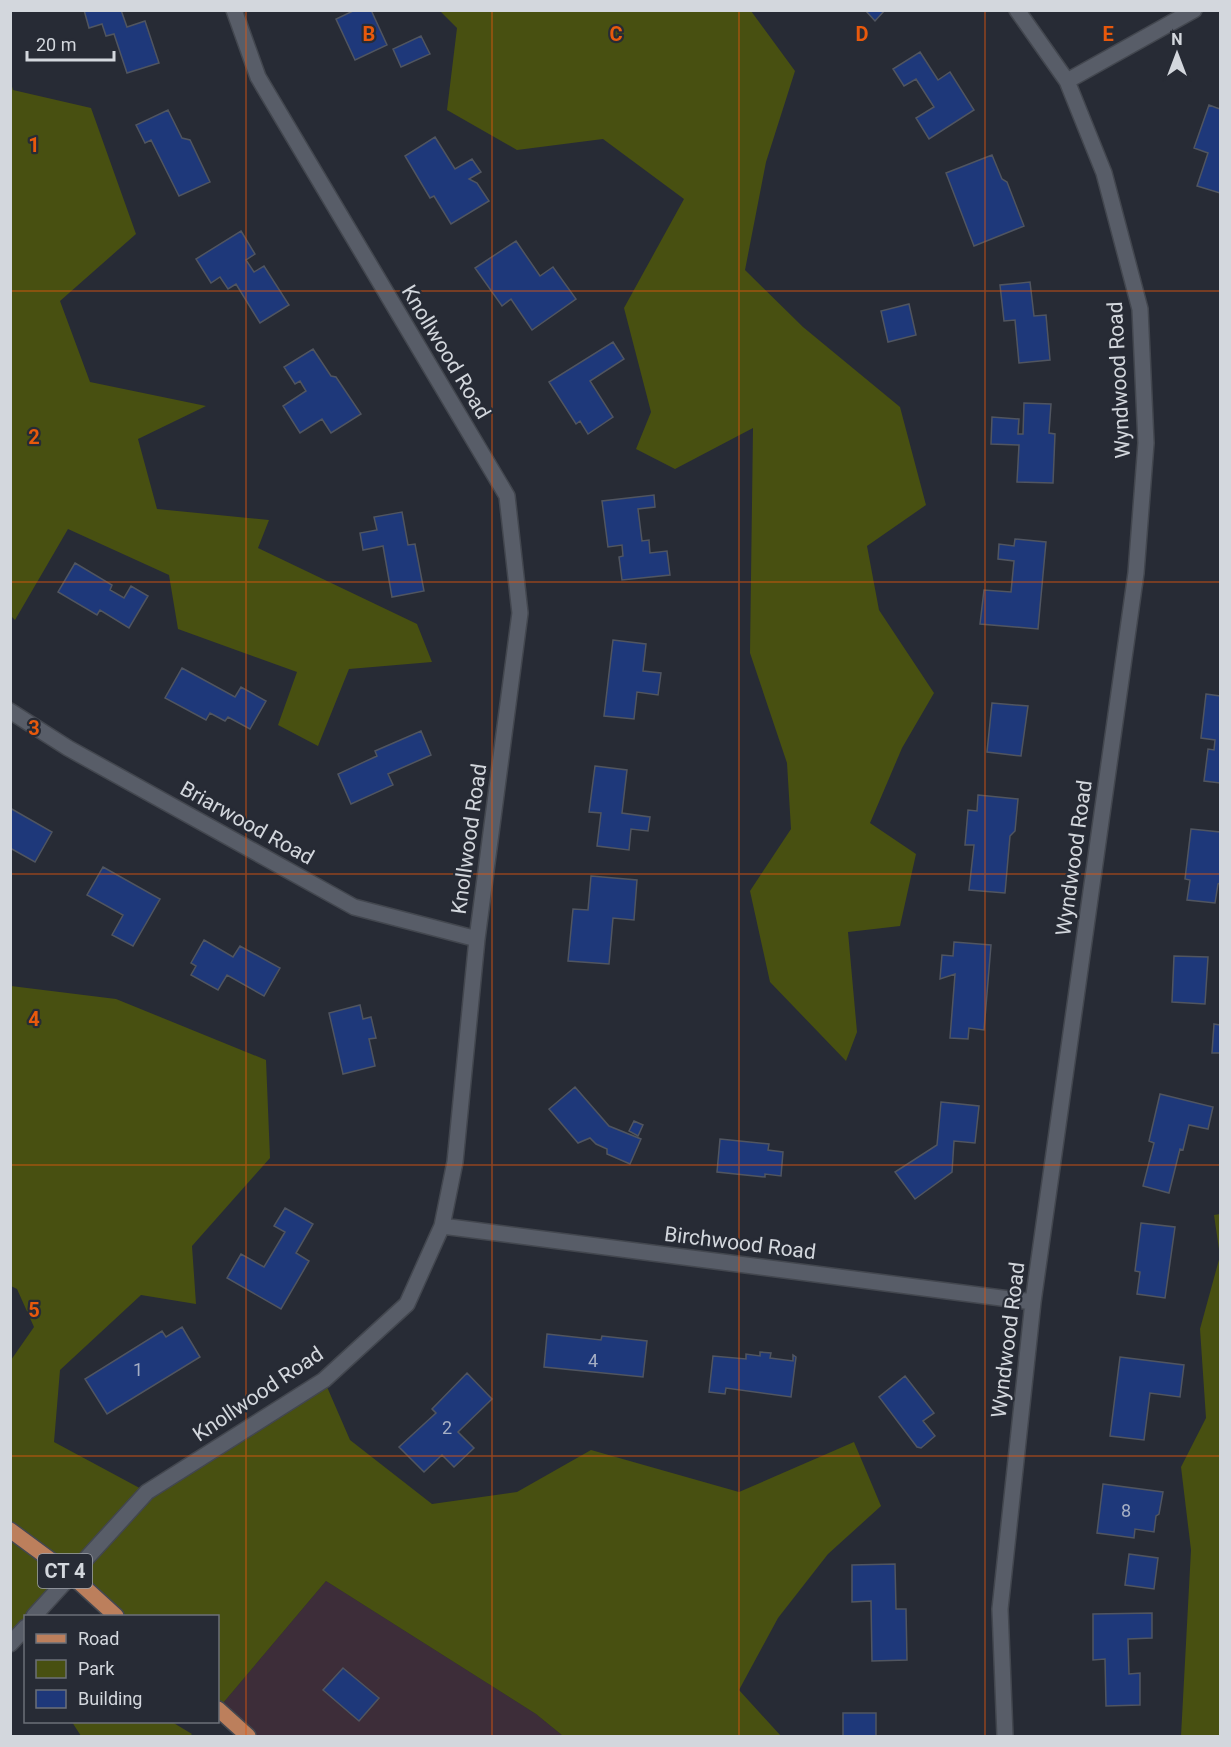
<svg xmlns="http://www.w3.org/2000/svg" width="1231" height="1747" font-family="Roboto,sans-serif">
	<style>
		.commercial { fill: #3d2d39 }
		.green { fill: #485011 }
		.building { fill: #1e387a; stroke: #505560; stroke-width: 1.5 }
		.lines { fill: none; stroke-linecap: round; stroke-linejoin: round }
		.minor-casing { stroke: #43474f; stroke-width: 18 }
		.primary-casing { stroke: #43474f; stroke-width: 18 }
		.minor { stroke: #585d68; stroke-width: 15 }
		.primary { stroke: #bc7f5c; stroke-width: 15 }
		.grid { fill: none; stroke: #e8590c; stroke-width: 1.5; stroke-opacity: 0.55 }
		.labels { text-anchor: middle; dominant-baseline: central; stroke-width: 4.5; stroke-linejoin: round; paint-order: stroke }
		.number-label { font-size: 18px; fill: #a6afc4 }
		.shield { fill: #272b35; stroke: #9fa3ab; stroke-width: 1.5 }
		.shield-label { font-size: 20px; font-weight: bold; fill: #d3d7dd }
		.street-label { font-size: 21px; fill: #d3d7dd; stroke: #272b35 }
		.grid-label { font-size: 20px; text-anchor: middle; font-weight: bold; fill: #e8590c; stroke: #272b35; stroke-width: 4.5; stroke-linejoin: round; paint-order: stroke }
	</style>
	<rect width="100%" height="100%" fill="#272b35"/>
	<path class="commercial" d="M326 1581 536 1714 563 1736H248L218 1709Z"/>
	<path class="green" d="M440 11H751L795 71 766 162 745 270 803 327 900 407 926 505 867 546 879 610 934 693 902 748 870 823 916 854 900 926 848 932 857 1032 846 1061 770 982 750 891 791 829 787 763 750 653 753 428 675 469 636 449 651 412 624 308 684 199 603 139 517 150 447 110 457 28Z
		M11 83 13 90 91 108 136 234 60 301 90 382 206 406 138 439 157 509 269 520 258 548 417 624 432 662 349 669 318 746 278 725 297 672 178 629 169 575 68 529 15 620 11 616Z
		M11 986 116 999 266 1060 270 1158 192 1246 196 1304 141 1295 60 1370 54 1442 147 1492 324 1380 350 1440 432 1504 517 1492 591 1450 739 1492 854 1442 881 1506 828 1554 778 1618 739 1690 781 1736H563L536 1714 326 1581 218 1709V1616H116L71 1575 34 1616H26L25 1627 11 1644V1360L34 1327 17 1289 11 1286Z
		M1220 1214V1736H1181L1191 1550 1181 1467 1206 1418 1200 1329 1220 1256 1214 1215Z
		M72 1722H172L192 1734 190 1736H81Z"/>
	<path class="building" d="M84 10H121L127 27 145 21 159 63 127 73 114 34 106 36 102 24 89 28Z
		M355 10H371L387 45 355 60 336 19Z
		M865 10H885L875 21Z
		M421 36 430 54 401 67 393 49Z
		M920 52 938 80 950 72 974 110 929 139 916 118 934 107 916 79 904 86 893 69Z
		M1209 105 1220 109V193L1197 186 1208 153 1194 148Z
		M168 110 182 138 190 140 210 182 179 196 151 140 145 143 136 125Z
		M435 137 455 169 472 159 481 172 469 179 477 183 489 201 451 224 434 196 430 198 405 156Z
		M992 155 1002 179 1007 182 1024 226 974 246 946 173Z
		M241 231 255 254 246 260 254 272 264 266 289 305 260 323 236 284 228 289 220 277 211 283 196 259Z
		M516 241 540 276 553 267 576 299 532 330 511 299 502 306 475 268Z
		M1030 282 1034 316 1046 315 1050 360 1019 363 1015 320 1004 321 1000 285Z
		M909 304 916 335 888 342 881 311Z
		M613 342 624 359 590 381 613 417 588 434 580 421 576 424 549 382Z
		M313 349 331 376 336 377 361 414 331 433 322 419 300 433 283 406 306 391 300 381 295 384 284 367Z
		M1024 403 1051 404 1049 433 1055 434 1053 483 1017 482 1019 445 991 444 992 417 1019 419 1018 434H1023Z
		M654 495 655 507 638 509 642 541 649 540 650 553 667 551 670 575 622 580 619 557 623 556 622 545 608 547 602 501Z
		M402 512 408 545 415 544 424 591 392 597 383 546 363 550 360 533 377 530 374 517Z
		M1015 539 1046 542 1038 629 980 624 984 590 1011 592 1014 561 998 559 999 544 1014 546Z
		M75 563 112 585 110 590 124 598 131 586 148 596 129 628 100 610 97 615 58 592Z
		M613 640 646 644 643 671 661 673 658 695 637 692 634 719 604 716Z
		M182 668 235 697 241 687 266 701 250 729 228 717 225 721 210 713 206 720 165 698Z
		M1206 694 1220 696V783L1204 781 1208 749 1214 750 1215 740 1201 738Z
		M992 703 1028 706 1021 756 987 752Z
		M421 731 431 755 388 774 393 785 351 804 338 774 377 756 375 751Z
		M595 766 627 770 622 813 650 817 648 831 631 829 629 850 597 846 601 813 589 812Z
		M978 795 1018 799 1015 831 1010 836 1005 893 969 890 974 845H965L968 810 977 811Z
		M10 808 52 832 35 862 10 848Z
		M1191 829 1220 832V883L1218 884 1215 903 1187 900 1190 880 1185 879Z
		M103 867 160 899 133 946 112 935 123 915 87 895Z
		M591 876 637 880 634 920 613 918 609 964 568 961 573 909 588 910Z
		M204 940 233 957 240 946 280 968 264 996 227 975 218 990 191 975 196 966 191 963Z
		M954 942 991 945 984 1030 969 1028 968 1039 950 1038 955 974 940 979 942 955 953 956Z
		M1174 956 1208 957 1205 1004 1172 1002Z
		M360 1005 363 1019 371 1017 376 1038 369 1039 375 1066 343 1074 329 1013Z
		M1214 1024 1220 1025V1053H1212Z
		M575 1087 609 1126 641 1139 630 1164 607 1154V1149L596 1144 590 1138 578 1143 549 1109Z
		M1160 1094 1213 1107 1208 1129 1189 1125 1183 1150 1180 1149 1169 1193 1143 1186 1154 1143 1149 1141Z
		M941 1102 979 1106 975 1143 954 1141 952 1172 915 1199 895 1172 937 1145Z
		M634 1121 643 1125 638 1136 629 1131Z
		M720 1139 769 1144 768 1150 783 1152 781 1176 765 1174V1177L717 1172Z
		M285 1208 313 1224 296 1253 309 1261 281 1309 227 1278 241 1254 264 1267 285 1232 274 1226Z
		M1141 1223 1175 1227 1165 1298 1137 1294 1140 1272 1135 1271Z
		M182 1327 200 1357 107 1414 85 1379 162 1331 166 1337Z
		M547 1334 601 1340 602 1336 647 1341 643 1377 544 1367Z
		M760 1352 771 1353 770 1358 793 1361V1355L796 1357 791 1397 726 1388 725 1394 709 1392 713 1356 746 1359V1354L760 1356Z
		M1120 1357 1184 1365 1180 1397 1150 1393 1144 1440 1110 1436Z
		M467 1373 492 1399 458 1432 474 1448 454 1467 442 1455 424 1472 399 1447 436 1413 432 1409Z
		M905 1376 934 1413 923 1421 935 1436 921 1448 917 1447 879 1397Z
		M1103 1484 1163 1492 1159 1514 1156 1516 1154 1532 1135 1529 1134 1538 1097 1533Z
		M1129 1554 1158 1558 1154 1589 1125 1585Z
		M895 1564 896 1609H906L907 1660 872 1661 871 1601 852 1602V1565Z
		M1152 1613V1638L1128 1639 1129 1674 1140 1673V1705L1106 1706 1105 1659 1093 1660V1614Z
		M343 1668 379 1698 359 1721 323 1690Z
		M843 1713H876V1736H843Z"/>
	<g class="lines">
		<g class="minor-casing">
			<path id="minor" d="M1067 81 1194 10
				M10 711 68 748 354 907 477 939
				M442 1226 1033 1302
				M34 1616 147 1492 324 1380 407 1304 442 1226 455 1162 477 939 520 613 507 496 258 77 234 10
				M10 1644 26 1627
				M1005 1736 1000 1609 1033 1302 1136 573 1146 443 1140 309 1104 173 1067 81 1017 10"/>
		</g>
		<g class="primary-casing">
			<path id="primary" d="M10 1530 71 1575 116 1616
				M218 1709 248 1736"/>
		</g>
		<use href="#minor" class="minor"/>
		<use href="#primary" class="primary"/>
	</g>
	<path class="grid" d="M246 10V1736M492 10V1736M739 10V1736M985 10V1736M10 291H1220M10 582H1220M10 874H1220M10 1165H1220M10 1456H1220"/>
	<g class="labels">
		<g class="number-label">
			<text x="593" y="1360">4</text>
			<text x="138" y="1369">1</text>
			<text x="447" y="1427">2</text>
			<text x="1126" y="1510">8</text>
		</g>
		<rect class="shield" x="38" y="1554" width="54" height="34" rx="4.5"/>
		<g class="shield-label">
			<text x="65" y="1571">CT 4</text>
		</g>
		<g class="street-label">
			<text transform="translate(446 352) rotate(59)">Knollwood Road</text>
			<text transform="translate(1119 380) rotate(-93)">Wyndwood Road</text>
			<text transform="translate(247 823) rotate(29)">Briarwood Road</text>
			<text transform="translate(469 839) rotate(-82)">Knollwood Road</text>
			<text transform="translate(1074 858) rotate(-82)">Wyndwood Road</text>
			<text transform="translate(740 1243) rotate(7)">Birchwood Road</text>
			<text transform="translate(1008 1340) rotate(-83)">Wyndwood Road</text>
			<text transform="translate(258 1394) rotate(-34)">Knollwood Road</text>
		</g>
	</g>
	<g class="grid-label">
		<text x="369" y="41">B</text>
		<text x="616" y="41">C</text>
		<text x="862" y="41">D</text>
		<text x="1108" y="41">E</text>
		<text x="34" y="152">1</text>
		<text x="34" y="444">2</text>
		<text x="34" y="735">3</text>
		<text x="34" y="1026">4</text>
		<text x="34" y="1317">5</text>
	</g>
	<rect width="1231" height="1747" fill="none" stroke="#d3d7dd" stroke-width="24"/>
	<rect x="24" y="1615" width="195" height="108" fill="#272b35" stroke="#6c7078" stroke-width="1.5"/>
	<rect x="36" y="1634" width="30" height="9" fill="#bc7f5c" stroke="#6c7078" stroke-width="1.5"/>
	<text x="78" y="1645" font-size="18" fill="#d3d7dd">Road</text>
	<rect x="36" y="1660" width="30" height="18" fill="#485011" stroke="#6c7078" stroke-width="1.5"/>
	<text x="78" y="1675" font-size="18" fill="#d3d7dd">Park</text>
	<rect x="36" y="1690" width="30" height="18" fill="#1e387a" stroke="#6c7078" stroke-width="1.5"/>
	<text x="78" y="1705" font-size="18" fill="#d3d7dd">Building</text>
	<g transform="translate(1177 54)" stroke="#272b35" stroke-width="4.5" paint-order="stroke">
	<path d="M0-4.5L10 22L0 15L-10 22Z" fill="#d3d7dd"/>
	<text y="-9" font-size="16" font-weight="bold" text-anchor="middle" fill="#d3d7dd">N</text>
	</g>
	<path d="M27 51v9h87v-9" fill="none" stroke="#d3d7dd" stroke-width="3"/>
	<text x="36" y="51" font-size="18" fill="#d3d7dd" stroke="#272b35" stroke-width="4.5" paint-order="stroke">20 m</text>
</svg>
